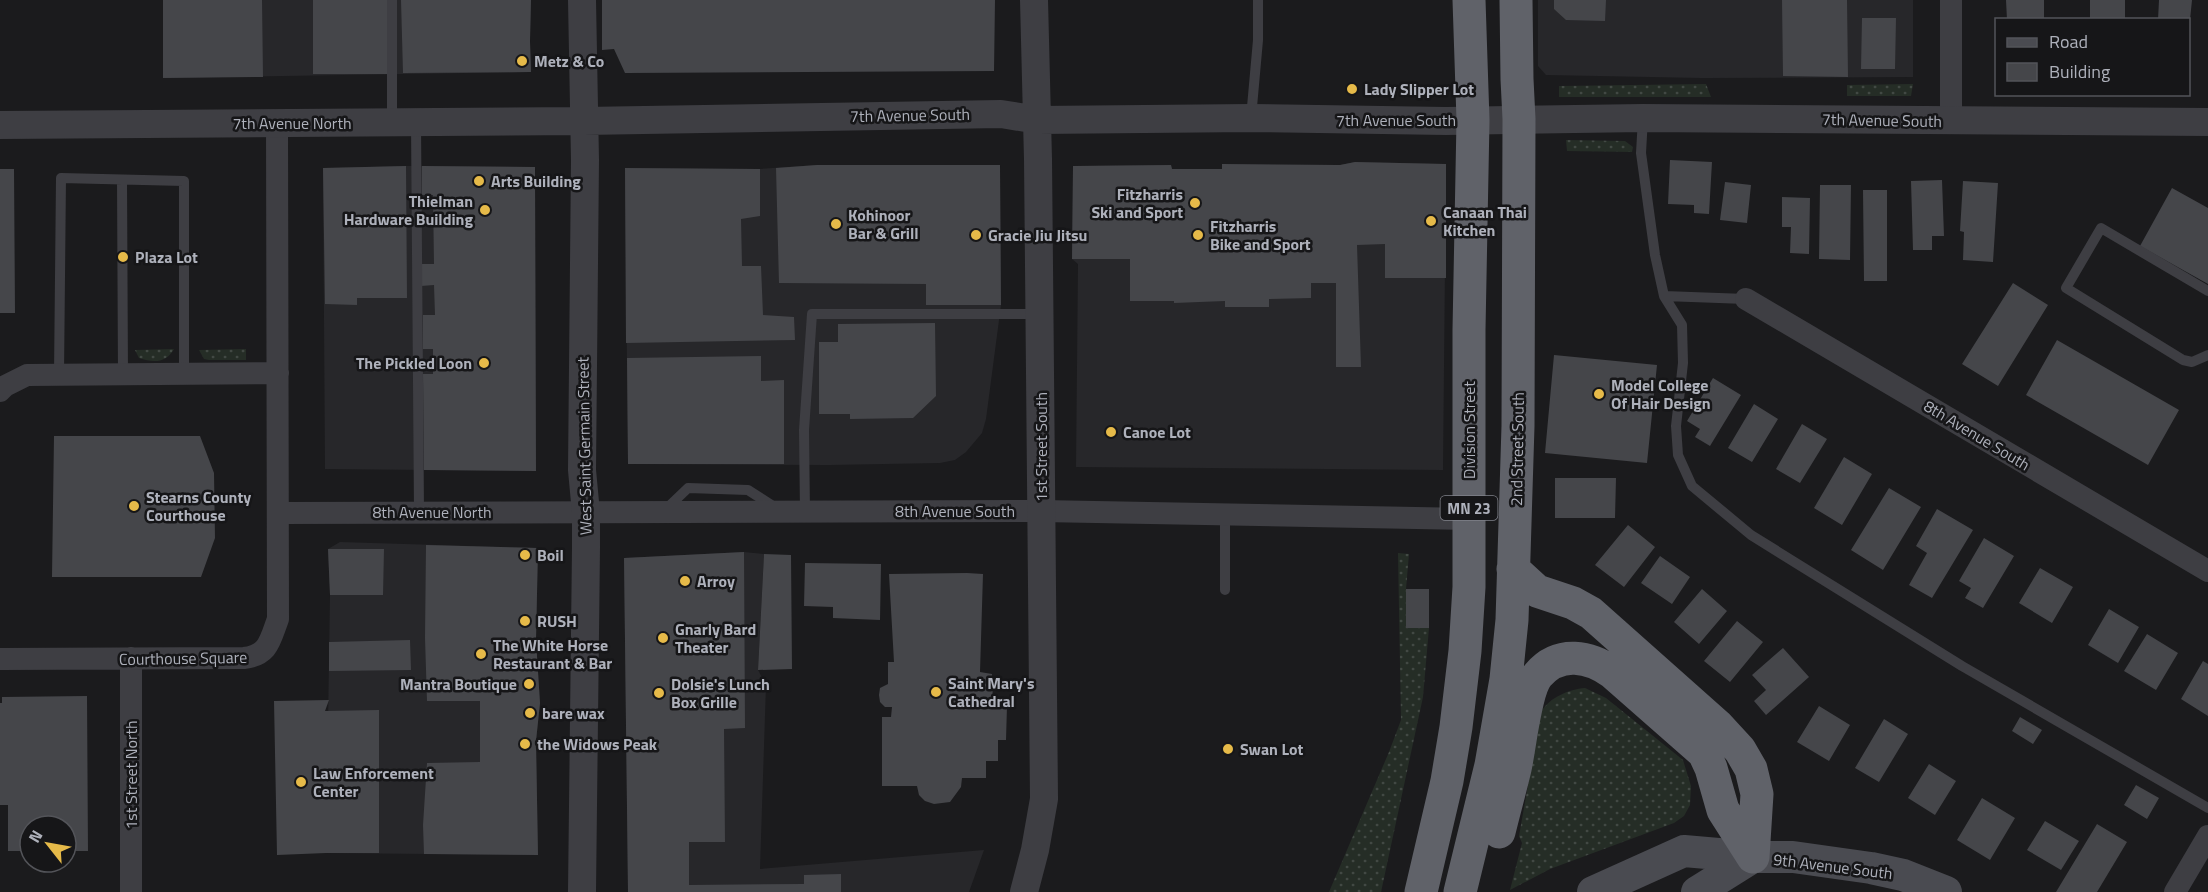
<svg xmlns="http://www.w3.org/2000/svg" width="2208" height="892" font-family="'Titillium Web',sans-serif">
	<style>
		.built { fill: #27272a }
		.grass { fill: url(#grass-dots) }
		.building { fill: #45464a }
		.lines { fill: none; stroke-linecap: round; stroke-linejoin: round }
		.service { stroke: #3e3e43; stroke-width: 10 }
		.minor { stroke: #3e3e43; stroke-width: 22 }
		.tertiary { stroke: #3e3e43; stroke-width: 28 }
		.secondary { stroke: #4a4b51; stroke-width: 32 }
		.trunk { stroke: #606269; stroke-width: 33 }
		.poi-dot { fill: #e6ba49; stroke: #161618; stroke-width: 2 }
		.labels { text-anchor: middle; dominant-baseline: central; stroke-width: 5; stroke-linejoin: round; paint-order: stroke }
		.shield { fill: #161618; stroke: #80828a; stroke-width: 1.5 }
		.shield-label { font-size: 15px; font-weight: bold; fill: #aeb1bb }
		.poi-label { font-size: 16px; font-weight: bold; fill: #aeb1bb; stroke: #161618; text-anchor: start }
		.street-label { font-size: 16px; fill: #aeb1bb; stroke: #161618 }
	</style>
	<defs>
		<pattern id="grass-dots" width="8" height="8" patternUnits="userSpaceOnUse" patternTransform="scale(1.5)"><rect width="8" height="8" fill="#252d26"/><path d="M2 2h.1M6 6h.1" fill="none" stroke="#424944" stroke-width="1.8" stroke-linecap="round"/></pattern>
	</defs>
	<rect width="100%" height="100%" fill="#1b1b1d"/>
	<path class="built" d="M163 0H531L530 41 531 72 163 78Z
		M1538 0H1913V77L1702 78 1546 75 1538 66Z
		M1355 162 1446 164 1443 470 1076 467 1078 264 1072 259 1073 166 1171 165 1172 169H1222V164L1340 165Z
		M817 165H1000L1001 305 986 419 982 433 966 452 955 460 940 463 829 465 628 464 625 168 760 169Z
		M406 166 535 167 536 471 325 469 323 168Z
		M340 542 538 548 536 640 540 703 536 741 538 855 326 853 330 595 328 549Z
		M744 552 764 554 758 670 766 685 760 869 984 850 969 892H628L624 558Z"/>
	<path class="grass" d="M1706 84 1711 97H1559V86Z
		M1913 84 1911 96H1847V85Z
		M1566 140 1625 141 1633 147 1632 152 1567 151Z
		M174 349C166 363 154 363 139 358L135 350Z
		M246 349V360H209L204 359 199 350Z
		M1398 553 1409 554 1406 589V628H1429L1423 697 1381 892H1329L1389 752 1401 720Z
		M1585 688 1606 698 1683 760 1691 786 1690 805 1684 816 1674 823 1550 869 1510 890 1522 843 1519 836 1541 712C1549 698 1569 689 1585 688Z"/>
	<path class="building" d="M163 0H262L263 77 163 78Z
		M313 0H389V74H313Z
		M401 0H531L530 41 531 72 403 73Z
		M602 0H995L994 71 625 73 614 49 602 50Z
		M1554 0H1606L1605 21 1566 20 1554 9Z
		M1782 0H1847L1848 77 1783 76Z
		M2006 0H2044V20H2007Z
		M2090 0H2125V20H2090Z
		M2159 0H2192L2190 20H2158Z
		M1862 18H1896L1895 69H1861Z
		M1670 160 1712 162 1709 214 1694 213V205L1668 204Z
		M1355 162 1446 164V278H1385V244L1357 245 1361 367H1336V283H1311V298L1269 299V307H1225V301L1174 303V301H1130V259H1072L1073 166 1171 165 1172 169H1222V164L1340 165Z
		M817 165H1000L1001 305H926V284L779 283 776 168Z
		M406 166 407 298H357V305L325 304 323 168Z
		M422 166 535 167 536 471 424 470 423 374H433V349H423V315H435L434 285 421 286V264H434L433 195H422Z
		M625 168 760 169V216L741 219 742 266H761L763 315 794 317 795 340 626 343Z
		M0 169H14L15 313H0Z
		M1942 180 1944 236H1932V250H1913L1911 181Z
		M1963 181 1998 183 1993 262 1963 260 1964 232 1960 231Z
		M1725 182 1751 185 1747 223 1720 220Z
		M1820 185H1851L1850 260 1819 259Z
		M2172 188 2208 208V284L2140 246Z
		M1863 190H1887V281H1864Z
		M1782 197 1810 198 1809 254 1790 253 1791 227H1782Z
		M2013 283 2048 305 1998 386 1962 364Z
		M935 323 936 396 913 418 850 419V414H819V342H838V324Z
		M2057 340 2179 410 2148 465 2026 395Z
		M1554 355 1657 365 1647 463 1545 453Z
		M761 356V381L784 380V464H628L627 358Z
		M1713 378 1741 395 1710 446 1695 437 1700 429 1687 421Z
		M1754 404 1778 419 1752 462 1728 448Z
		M1802 424 1827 439 1800 483 1776 469Z
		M54 436H200L214 473 215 538 201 577H52Z
		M1844 457 1872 474 1842 525 1814 508Z
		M1555 478H1616L1615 518H1555Z
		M1889 488 1921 507 1883 570 1851 550Z
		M1937 509 1973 530 1932 598 1909 585 1927 553 1916 546Z
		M1628 525 1655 547 1624 587 1595 565Z
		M1984 538 2014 556 1983 608 1965 598 1971 588 1959 581Z
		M426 545 538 548 536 640 540 703 536 741 538 855 424 854 423 825 427 763 480 762V701H427L425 638Z
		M328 549H384L383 595H330Z
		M744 552 745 728 724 729 725 842H689V885L804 884V875L841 874V892H628L624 558Z
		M764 554 791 555 792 669 758 670Z
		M1660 556 1690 577 1672 604 1641 583Z
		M805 563 881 564 880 620 833 618V607L804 606Z
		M2040 568 2073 587 2052 623 2019 603Z
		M967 573 983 574 980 672 992 674 993 706H1007L1006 740H998V761H986V778H962L961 787 950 802 934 804 925 801 919 795 917 786H882V717H891L892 707H885L880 702 879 695 880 688 888 684V662H894L889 574Z
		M1406 589H1429V628H1406Z
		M1702 589 1727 611 1699 644 1674 622Z
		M2109 609 2139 627 2118 663 2088 645Z
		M1737 621 1763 642 1730 682 1704 661Z
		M2147 634 2178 653 2156 690 2124 671Z
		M410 640 411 670 329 671V642Z
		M1783 648 1809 677 1766 715 1754 701 1766 690 1752 675Z
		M2203 661 2208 664V716L2181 699Z
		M87 696 88 851H66V826H30V851H8V805H0V703H2V697Z
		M329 700 325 711 379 710V853H326L277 855 274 701Z
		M1819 706 1850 725 1829 761 1797 742Z
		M2020 717 2042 730 2033 744 2012 731Z
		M1884 719 1908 734 1879 782 1855 768Z
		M1929 764 1956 781 1935 815 1908 798Z
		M2136 785 2159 798 2147 819 2124 805Z
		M1982 798 2015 818 1990 860 1957 840Z
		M2045 821 2079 841 2061 870 2027 850Z
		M2097 824 2127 842 2097 892H2056Z"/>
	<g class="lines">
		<path class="service" d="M392 0V122
			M1251 118 1258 40V0
			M1643 118 1641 153 1655 255 1664 296 1682 325 1683 363 1676 426 1678 455 1692 486 1751 535 1962 666 2208 808
			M416 122 419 512
			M122 180 123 375
			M2208 291 2101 228 2066 288 2183 360 2192 362 2208 355
			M1664 296 1746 299
			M59 375 61 178 184 181V374
			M665 510 688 488 748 490 776 508
			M805 512 804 430 812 314H1040
			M1225 514V590"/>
		<path class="minor" d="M1951 0V121
			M1746 299 2208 571
			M0 391 5 386 27 375 278 373
			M278 513 1041 511 1469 519
			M131 658V892
			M0 659 244 658C269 655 270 640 278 619L277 123
			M2175 892 2208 836"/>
		<path class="tertiary" d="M0 125 584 121 1001 114 1038 120 1251 118 1446 121 1643 118 2208 122
			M582 892 586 547V513L582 470 585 160 582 0
			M1024 892 1035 850 1044 799 1038 159 1034 0"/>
		<path class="secondary" d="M1593 892 1684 851 1753 857H1793L1871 868 1903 875 1946 892
			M1697 892 1753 857"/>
		<path class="trunk" d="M1513 569 1537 591 1573 603 1591 613 1717 725 1740 750 1751 769 1757 794 1753 857
			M1499 832C1504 811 1510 790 1515 769 1520 747 1525 690 1538 675 1559 650 1590 656 1613 673L1704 753 1711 768 1723 810 1753 857
			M1421 892 1447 781 1456 727 1465 651 1469 587V330L1473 120 1469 0
			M1460 892 1491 765 1506 679 1512 620 1518 426 1519 119 1517 79 1516 0"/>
	</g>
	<g class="poi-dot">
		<circle cx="522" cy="61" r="6"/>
		<circle cx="1352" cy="89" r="6"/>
		<circle cx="479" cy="181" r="6"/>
		<circle cx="1195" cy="203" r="6"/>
		<circle cx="485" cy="210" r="6"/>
		<circle cx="1431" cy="221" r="6"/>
		<circle cx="836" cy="224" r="6"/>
		<circle cx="976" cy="235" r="6"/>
		<circle cx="1198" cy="235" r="6"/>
		<circle cx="123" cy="257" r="6"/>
		<circle cx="484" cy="363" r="6"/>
		<circle cx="1599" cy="394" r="6"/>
		<circle cx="1111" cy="432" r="6"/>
		<circle cx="134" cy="506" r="6"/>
		<circle cx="525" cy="555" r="6"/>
		<circle cx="685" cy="581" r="6"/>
		<circle cx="525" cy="621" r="6"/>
		<circle cx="663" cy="638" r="6"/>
		<circle cx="481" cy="654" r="6"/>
		<circle cx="529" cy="684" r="6"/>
		<circle cx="936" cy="692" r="6"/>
		<circle cx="659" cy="693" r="6"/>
		<circle cx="530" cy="713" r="6"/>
		<circle cx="525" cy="744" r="6"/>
		<circle cx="1228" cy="749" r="6"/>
		<circle cx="301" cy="782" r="6"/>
	</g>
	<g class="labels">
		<rect class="shield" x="1440.5" y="496" width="57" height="24" rx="4.5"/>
		<g class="shield-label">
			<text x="1469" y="508">MN 23</text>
		</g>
		<g class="poi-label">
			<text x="534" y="61">Metz &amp; Co</text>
			<text x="1364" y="89">Lady Slipper Lot</text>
			<text x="491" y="181">Arts Building</text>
			<text x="1183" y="194" text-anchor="end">Fitzharris<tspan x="1183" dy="18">Ski and Sport</tspan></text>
			<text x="473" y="201" text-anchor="end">Thielman<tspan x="473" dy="18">Hardware Building</tspan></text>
			<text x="1443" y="212">Canaan Thai<tspan x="1443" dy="18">Kitchen</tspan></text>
			<text x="848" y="215">Kohinoor<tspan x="848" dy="18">Bar &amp; Grill</tspan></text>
			<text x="1210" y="226">Fitzharris<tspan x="1210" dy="18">Bike and Sport</tspan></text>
			<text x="988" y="235">Gracie Jiu Jitsu</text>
			<text x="135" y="257">Plaza Lot</text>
			<text x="472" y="363" text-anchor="end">The Pickled Loon</text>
			<text x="1611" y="385">Model College<tspan x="1611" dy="18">Of Hair Design</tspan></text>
			<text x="1123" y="432">Canoe Lot</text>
			<text x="146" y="497">Stearns County<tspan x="146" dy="18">Courthouse</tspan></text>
			<text x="537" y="555">Boil</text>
			<text x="697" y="581">Arroy</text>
			<text x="537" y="621">RUSH</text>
			<text x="675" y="629">Gnarly Bard<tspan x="675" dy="18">Theater</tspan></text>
			<text x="493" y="645">The White Horse<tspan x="493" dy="18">Restaurant &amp; Bar</tspan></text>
			<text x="948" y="683">Saint Mary's<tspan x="948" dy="18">Cathedral</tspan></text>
			<text x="517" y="684" text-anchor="end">Mantra Boutique</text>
			<text x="671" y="684">Dolsie's Lunch<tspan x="671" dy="18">Box Grille</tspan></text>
			<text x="542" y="713">bare wax</text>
			<text x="537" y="744">the Widows Peak</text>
			<text x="1240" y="749">Swan Lot</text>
			<text x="313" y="773">Law Enforcement<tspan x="313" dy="18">Center</tspan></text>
		</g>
		<g class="street-label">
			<text transform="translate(910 115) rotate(-1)">7th Avenue South</text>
			<text x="1396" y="120">7th Avenue South</text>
			<text transform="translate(1882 120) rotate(1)">7th Avenue South</text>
			<text x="292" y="123">7th Avenue North</text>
			<text transform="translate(1469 430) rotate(-90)">Division Street</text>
			<text transform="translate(1977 435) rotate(31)">8th Avenue South</text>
			<text transform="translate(584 446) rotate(-91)">West Saint Germain Street</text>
			<text transform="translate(1041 447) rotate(-90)">1st Street South</text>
			<text transform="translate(1517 449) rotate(-89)">2nd Street South</text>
			<text x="955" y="511">8th Avenue South</text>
			<text x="432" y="512">8th Avenue North</text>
			<text transform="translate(183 658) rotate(-1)">Courthouse Square</text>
			<text transform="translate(131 775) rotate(-90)">1st Street North</text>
			<text transform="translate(1833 866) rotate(7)">9th Avenue South</text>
		</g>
	</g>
	<rect x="1995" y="18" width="195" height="78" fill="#161618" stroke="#535459" stroke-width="1.5"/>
	<rect x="2007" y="38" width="30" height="9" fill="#4a4b51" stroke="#535459" stroke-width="1.5"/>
	<text x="2049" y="48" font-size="18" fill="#aeb1bb">Road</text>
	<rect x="2007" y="63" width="30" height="18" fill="#45464a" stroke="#535459" stroke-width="1.5"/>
	<text x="2049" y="78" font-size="18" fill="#aeb1bb">Building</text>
	<g transform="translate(48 844) rotate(301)"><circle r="28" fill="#161618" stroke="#535459" stroke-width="1.5"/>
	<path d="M0-4.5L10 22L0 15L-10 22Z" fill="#e6ba49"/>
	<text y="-9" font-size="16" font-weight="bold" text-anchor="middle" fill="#aeb1bb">N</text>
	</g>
</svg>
